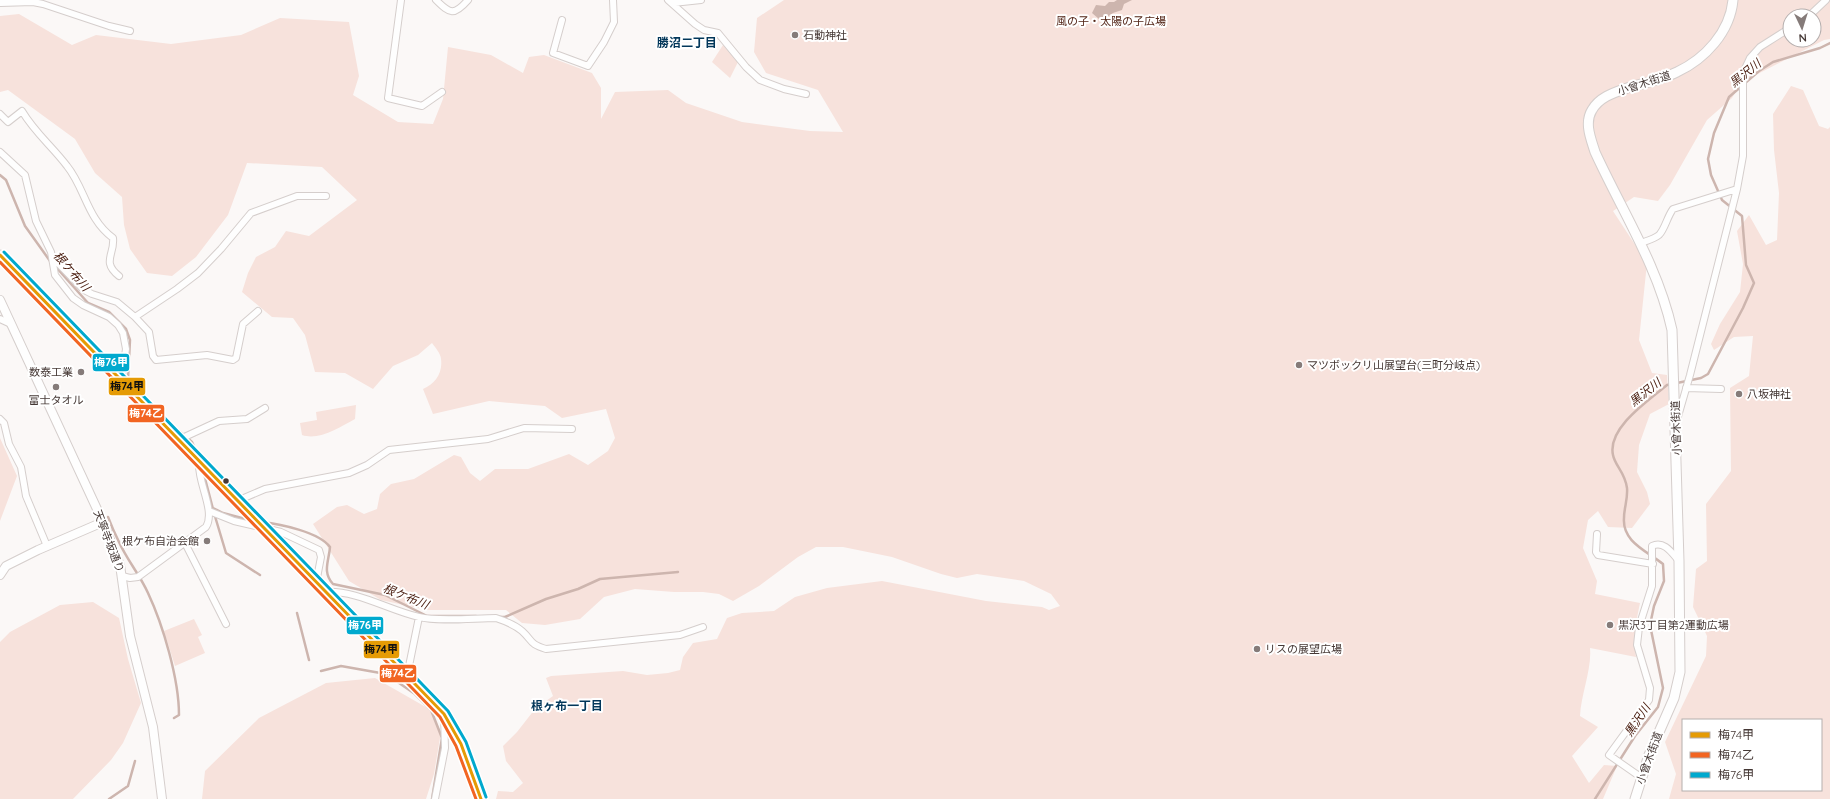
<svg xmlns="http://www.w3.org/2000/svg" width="1830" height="799" font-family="Quicksand,'Noto Sans JP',sans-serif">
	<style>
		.green { fill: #f7e2dc; fill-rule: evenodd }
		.water { fill: #cdb5ae }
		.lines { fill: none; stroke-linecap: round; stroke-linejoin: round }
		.stream { stroke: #cdb5ae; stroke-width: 2.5 }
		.street-casing { stroke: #d5cecc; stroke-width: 8 }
		.secondary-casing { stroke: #d5cecc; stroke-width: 10 }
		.primary-casing { stroke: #d5cecc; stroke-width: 11 }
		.street { stroke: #fefefe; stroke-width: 6 }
		.secondary { stroke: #fefefe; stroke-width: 8 }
		.primary { stroke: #fefefe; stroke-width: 9 }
		.bus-1-casing { stroke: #fff; stroke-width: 6 }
		.bus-2-casing { stroke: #fff; stroke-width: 6 }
		.bus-3-casing { stroke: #fff; stroke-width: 6 }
		.bus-1 { stroke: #e59b05; stroke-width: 3 }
		.bus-2 { stroke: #f26522; stroke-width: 3 }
		.bus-3 { stroke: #00a9ce; stroke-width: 3 }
		.poi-dot { fill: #857b79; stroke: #fff; stroke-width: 1.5 }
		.bus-dot { fill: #453835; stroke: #fff; stroke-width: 1.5 }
		.labels { text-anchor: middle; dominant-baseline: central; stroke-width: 4; stroke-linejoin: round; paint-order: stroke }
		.park-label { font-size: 11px; fill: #522416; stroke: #fff }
		.poi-label { font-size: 11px; fill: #453835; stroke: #fff; text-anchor: start }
		.street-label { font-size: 11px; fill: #453835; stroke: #fff }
		.neighbourhood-label { font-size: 12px; font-weight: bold; fill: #02375a; stroke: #fff }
		.water-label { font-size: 12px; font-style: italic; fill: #481b0d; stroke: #fff }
		.line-badge { stroke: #fff; stroke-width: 1.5 }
		.badge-label { font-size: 11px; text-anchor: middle; font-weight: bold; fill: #fff }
		.pale-badge-label { font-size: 11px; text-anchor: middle; font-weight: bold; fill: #111 }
	</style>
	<rect width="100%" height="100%" fill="#fbf8f7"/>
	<path class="green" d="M784 0H1830V39L1824 40 1742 82 1732 98 1707 120 1670 185 1658 201 1634 197 1613 211 1647 263 1639 340 1652 373 1667 375 1669 404 1650 414 1639 445 1637 472 1647 492 1650 504 1632 528 1608 527 1598 511 1588 520 1583 548 1597 581 1595 594 1640 603C1636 622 1633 637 1636 657L1590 648C1592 669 1581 694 1580 716L1598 727 1572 756 1589 783 1604 765 1617 766 1603 799H496L498 791 513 792 523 783 506 761 503 746 517 732 535 709 553 696 546 678 551 676 623 671 647 675 668 673 680 670 683 657 693 643 717 639 727 618 742 613 774 611 795 597 827 588 882 581 986 601 1042 607 1049 610 1060 606 1051 594 1024 581 977 574 957 578 941 574 892 557 843 547H816L798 557 759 586 733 601 719 594 703 592H674L635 589 604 597 580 619 545 625 522 623 506 610H427L381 600 349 581 313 524 337 507 347 505 364 514 377 509 380 494 391 484 414 479 454 455 461 457 470 473 480 481 495 469H528L569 454 588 465 608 451 615 438 606 409 562 418 545 406 489 401 433 414 423 389C435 384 443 373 441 359 441 354 435 347 432 343L418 355 393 366 373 389 345 373 315 372 305 335 293 318 272 317 242 292 248 273 256 257 275 247 286 231 309 236 357 200 322 167 247 163 228 215 196 257 172 276 147 273 130 249 124 225 122 197 95 173 75 139 8 90 0 92V16L19 14 72 45 96 35 171 44 241 35 280 18 349 22 359 76 353 95 398 122 433 124 443 99 448 47 491 55 523 73 529 57 544 55 592 73 601 88V119L615 92 668 90 686 103 742 122 810 131 843 132 818 90 766 73 754 52 757 18ZM1790 16H1814V40H1790Z
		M723 45 738 62 730 78 712 62Z
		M1791 86 1803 90 1819 126 1828 129 1830 127V799H1669L1676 774 1665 742 1706 656 1707 636 1693 607 1696 569 1707 561 1706 504 1731 471 1730 388 1749 376 1753 336 1734 337 1714 350 1711 344 1720 324 1740 292 1743 264 1737 231 1749 215 1766 245 1777 240 1779 193 1774 150 1773 114ZM1683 720H1821V790H1683Z
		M356 405 355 419C340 427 319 441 302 435L300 423 317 420 316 412Z
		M0 438 17 476 0 521Z
		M93 602 119 618 128 659 141 703 123 743 111 760 73 799H0V642L10 632 60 605Z
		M194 619 202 635 198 637 205 653 175 666 164 631Z
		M375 678 431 710 441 732 434 774 426 799H202L205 771 259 718 326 683Z"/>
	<path class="water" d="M1117 0H1132L1124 4 1122 10 1113 13 1104 19H1099L1092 13 1096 5 1105 6 1109 2H1114Z"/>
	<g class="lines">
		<path class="stream" d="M0 175 6 180 25 226 50 261
			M55 266 88 303 109 312 126 329 130 340 128 379 172 425 192 442 198 455
			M1677 383 1701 378 1708 374 1743 308 1754 283 1746 265 1742 216 1722 200 1711 175 1708 159 1714 133 1729 97 1759 71 1773 62 1820 48 1830 43
			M202 467 213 509
			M213 508 223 513 253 521
			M214 513 226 553 260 575
			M108 517C111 525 115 534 119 542 127 560 140 575 148 593 163 625 179 679 179 715L174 718
			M262 522C280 524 319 532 330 547 329 561 322 572 333 584L385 595 427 616H476
			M297 613 309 660
			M499 617H505L546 599 578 589 600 579 678 572
			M321 671 341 666 386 674 415 694 431 710 442 738 432 799
			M109 799 128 786 135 761
			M1595 799 1635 736 1658 707 1663 688 1650 625 1654 606 1664 581 1663 564C1647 551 1622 542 1624 518 1624 507 1628 500 1627 488 1625 472 1615 466 1613 455 1607 428 1649 400 1667 385L1672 384"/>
		<g class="street-casing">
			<path id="street" d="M401 0 388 98 422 106 442 92
				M436 0C450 14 454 16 468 0
				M668 0 695 24 704 30 718 33 746 67 760 80 784 89 806 94
				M0 3 33 2 43 4 109 26 130 31
				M673 3 701 0
				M1809 16 1826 0
				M562 20 553 53 588 66 604 42 614 22 613 0
				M0 114 8 122 22 111C35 133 52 146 67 166 85 188 87 219 113 238 115 254 101 262 119 276
				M0 152 25 175 36 221 51 252 55 275 73 298 83 305 109 317 118 325 123 333 126 349 121 382
				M1641 243C1646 241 1654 239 1659 235 1665 229 1667 217 1673 209L1737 189
				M52 257 84 290 92 294 117 302 135 317 149 332 153 356 156 360 207 355 233 360 236 358 243 324 258 311
				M135 317 177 289 198 273 221 249 251 213 297 196H326
				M0 319 11 324
				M1686 388 1721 389
				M0 419 4 423 9 444 21 467 26 496 47 546
				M1677 420 1690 375 1737 189 1743 156V73L1750 58 1760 47 1790 28
				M178 440 219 421 247 419 265 408
				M237 501 265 489 349 473 367 465 389 450 488 439 524 428 572 429
				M209 511 234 521 281 532 319 550 321 557 316 583
				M1597 534 1596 552 1598 555 1653 564
				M185 543 226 624
				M122 576 130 578 138 577 206 527C216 511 197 482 199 462
				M325 592C357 590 388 610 419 617 438 622 475 618 496 618 505 621 515 625 522 631 533 641 529 644 546 649L680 635 703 627
				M406 674 409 666 419 617
				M1642 778 1609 755 1649 700 1650 688 1637 645 1639 627 1652 586V546C1664 540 1672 553 1679 561
				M435 799 445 748 444 716"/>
		</g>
		<g class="secondary-casing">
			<path id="secondary" d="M0 300 103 522 120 565 130 636 153 727 162 799
				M0 575 6 566 38 550 103 522"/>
		</g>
		<g class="primary-casing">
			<path id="primary" d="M0 255 444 714C462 740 471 769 481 799
				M1635 799 1649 755 1674 698 1680 672 1679 561 1672 330C1658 266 1622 211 1595 152 1591 139 1584 123 1592 110 1600 96 1616 92 1630 87 1646 83 1663 79 1677 72 1705 59 1730 32 1733 0"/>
		</g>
		<use href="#street" class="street"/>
		<use href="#secondary" class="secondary"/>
		<use href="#primary" class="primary"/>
		<g class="bus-1-casing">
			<path id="bus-1" d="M0 255 444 714 461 744 481 799"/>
		</g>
		<g class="bus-2-casing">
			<path id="bus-2" d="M0 262 440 717 456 746 476 799"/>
		</g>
		<g class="bus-3-casing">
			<path id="bus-3" d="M4 252 448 711 466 742 486 797"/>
		</g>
		<use href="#bus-1" class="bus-1"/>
		<use href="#bus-2" class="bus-2"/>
		<use href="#bus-3" class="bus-3"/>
	</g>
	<g class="poi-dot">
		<circle cx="795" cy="35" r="4"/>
		<circle cx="1299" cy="365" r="4"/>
		<circle cx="81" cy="372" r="4"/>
		<circle cx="56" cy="387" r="4"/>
		<circle cx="1739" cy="394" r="4"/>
		<circle cx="207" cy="541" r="4"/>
		<circle cx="1610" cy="625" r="4"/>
		<circle cx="1257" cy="649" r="4"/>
	</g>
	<circle class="bus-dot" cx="226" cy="481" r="3.5"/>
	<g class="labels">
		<g class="park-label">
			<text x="1111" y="21">風の子・太陽の子広場</text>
		</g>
		<g class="poi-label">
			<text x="803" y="35">石動神社</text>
			<text x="1307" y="365">マツボックリ山展望台(三町分岐点)</text>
			<text x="73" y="372" text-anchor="end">数泰工業</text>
			<text x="1747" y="394">八坂神社</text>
			<text x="56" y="400" text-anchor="middle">富士タオル</text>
			<text x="199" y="541" text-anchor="end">根ケ布自治会館</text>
			<text x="1618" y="625">黒沢3丁目第2運動広場</text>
			<text x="1265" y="649">リスの展望広場</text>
		</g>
		<g class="street-label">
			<text transform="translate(1644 83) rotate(-18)">小曾木街道</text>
			<text transform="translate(1676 428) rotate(-92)">小曾木街道</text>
			<text transform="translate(109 541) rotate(69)">天寧寺坂通り</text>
			<text transform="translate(1649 758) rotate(-70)">小曾木街道</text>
		</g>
		<g class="neighbourhood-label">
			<text x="687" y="42">勝沼二丁目</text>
			<text x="567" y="705">根ヶ布一丁目</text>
		</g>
		<g class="water-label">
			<text transform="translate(1745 73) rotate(-39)">黒沢川</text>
			<text transform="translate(72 271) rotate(49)">根ケ布川</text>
			<text transform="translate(1645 392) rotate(-38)">黒沢川</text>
			<text transform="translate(406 596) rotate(22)">根ケ布川</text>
			<text transform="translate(1637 720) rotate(-56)">黒沢川</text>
		</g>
	</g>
	<g class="line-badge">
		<rect x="92" y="353" width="38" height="19" rx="4" fill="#00a9ce"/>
		<rect x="108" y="377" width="38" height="19" rx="4" fill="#e59b05"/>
		<rect x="127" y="404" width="38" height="19" rx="4" fill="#f26522"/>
		<rect x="346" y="616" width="38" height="19" rx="4" fill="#00a9ce"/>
		<rect x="363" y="640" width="37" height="19" rx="4" fill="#e59b05"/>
		<rect x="379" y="664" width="38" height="19" rx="4" fill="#f26522"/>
	</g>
	<g class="badge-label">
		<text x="111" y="366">梅76甲</text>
		<text x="146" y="417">梅74乙</text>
		<text x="365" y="629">梅76甲</text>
		<text x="398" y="677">梅74乙</text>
	</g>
	<g class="pale-badge-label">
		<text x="127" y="390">梅74甲</text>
		<text x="381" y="653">梅74甲</text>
	</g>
	<rect x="1682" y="719" width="140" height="72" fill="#ffffff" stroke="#b5afae"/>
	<rect x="1690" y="732" width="20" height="6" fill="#e59b05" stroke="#b5afae"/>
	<text x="1718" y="739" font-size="12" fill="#453835">梅74甲</text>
	<rect x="1690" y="752" width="20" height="6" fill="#f26522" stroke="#b5afae"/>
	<text x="1718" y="759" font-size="12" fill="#453835">梅74乙</text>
	<rect x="1690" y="772" width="20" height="6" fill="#00a9ce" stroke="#b5afae"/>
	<text x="1718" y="779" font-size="12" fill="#453835">梅76甲</text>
	<g transform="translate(1802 28) rotate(176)"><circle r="19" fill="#ffffff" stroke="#b5afae"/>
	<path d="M0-3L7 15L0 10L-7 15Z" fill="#857b79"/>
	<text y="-6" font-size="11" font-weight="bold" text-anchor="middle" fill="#453835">N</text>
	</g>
</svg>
